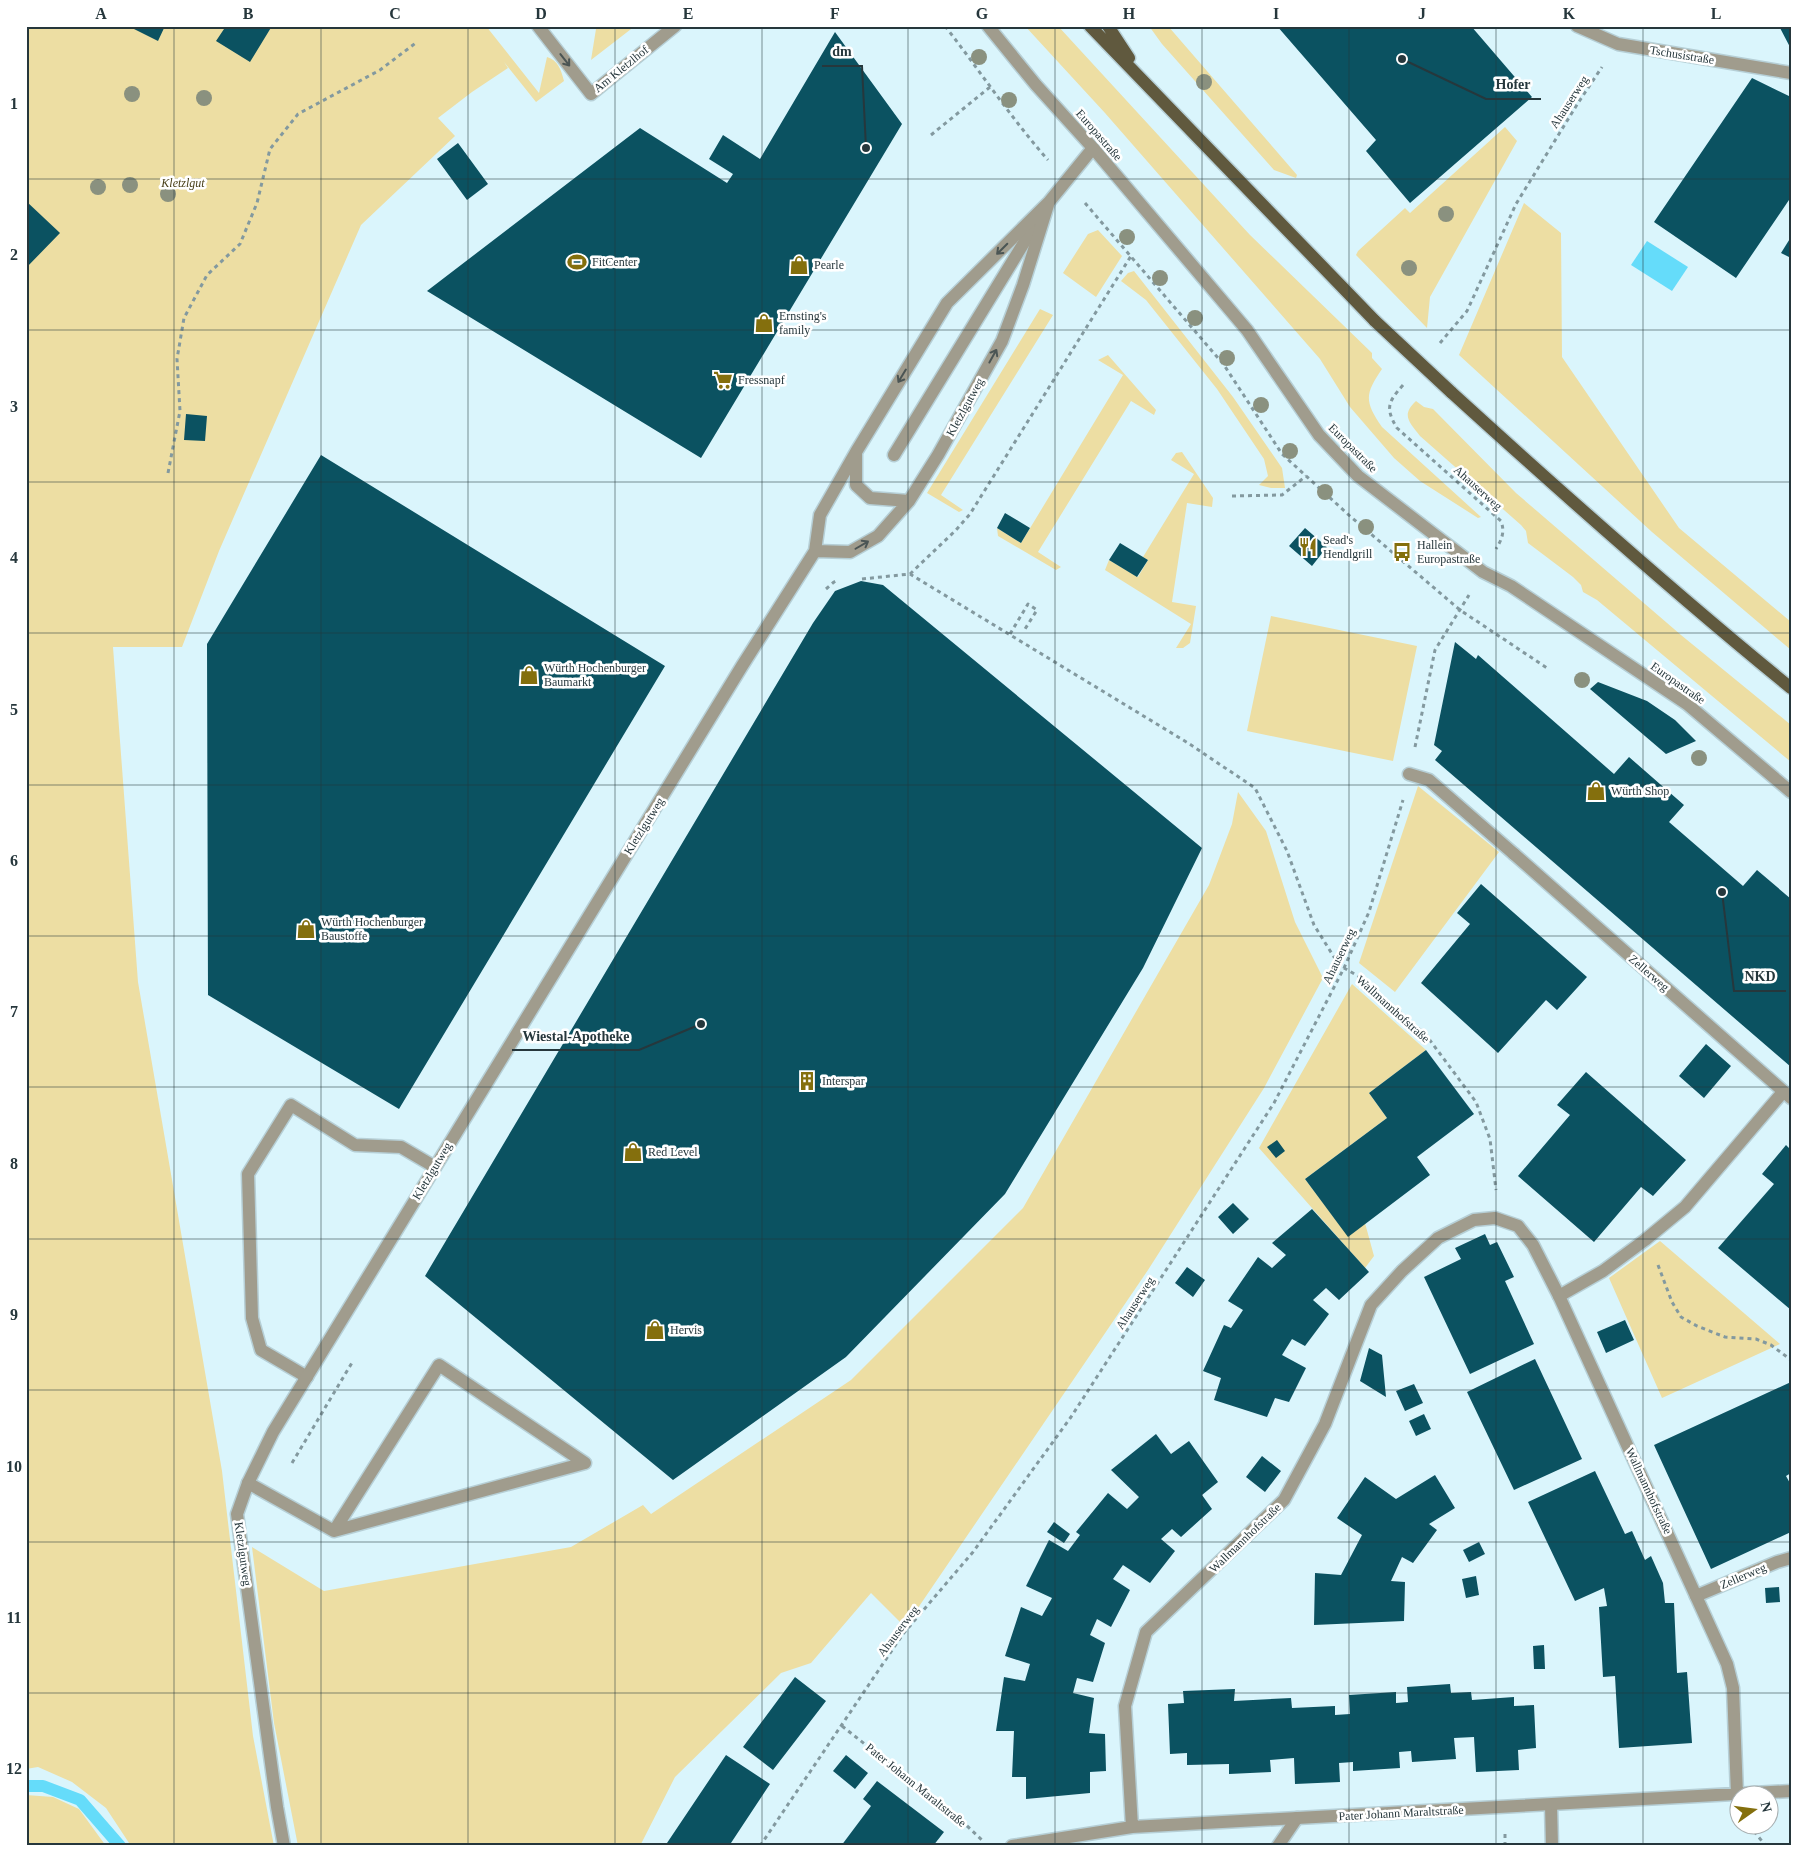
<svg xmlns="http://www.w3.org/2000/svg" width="1817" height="1872" font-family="Georgia,serif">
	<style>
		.green { fill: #eddea3 }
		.water { fill: #65dcfa }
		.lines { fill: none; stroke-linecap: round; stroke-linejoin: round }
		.stream { stroke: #65dcfa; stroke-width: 12 }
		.building { fill: #0b5261 }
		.lane-casing { stroke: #b6cfd6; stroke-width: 15 }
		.street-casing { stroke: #b6cfd6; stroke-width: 15 }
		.primary-casing { stroke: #b6cfd6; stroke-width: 15 }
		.path { stroke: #83999f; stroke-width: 3; stroke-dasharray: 4 4; stroke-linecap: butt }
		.lane { stroke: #a09c8d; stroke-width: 12 }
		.street { stroke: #a09c8d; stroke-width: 12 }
		.primary { stroke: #60593e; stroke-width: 12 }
		.primary-bridge-casing { stroke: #b6cfd6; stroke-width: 15; stroke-linecap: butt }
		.primary-bridge { stroke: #60593e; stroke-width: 12 }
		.tree { fill: #8a917f }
		.oneway { stroke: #4b5554 }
		.grid { fill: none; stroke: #26373c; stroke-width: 1; stroke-opacity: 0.55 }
		.labels { text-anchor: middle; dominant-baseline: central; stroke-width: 5; stroke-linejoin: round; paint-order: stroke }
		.street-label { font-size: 12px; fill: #26373c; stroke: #fff }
		.park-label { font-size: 12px; font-style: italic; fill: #494019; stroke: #fff }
		.poi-label { font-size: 12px; fill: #26373c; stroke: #fff; text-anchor: start }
		.leader { fill: none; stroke: #26373c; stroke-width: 2 }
		.callout-dot { fill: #26373c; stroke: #fff; stroke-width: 2 }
		.callout-label { font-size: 14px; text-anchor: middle; font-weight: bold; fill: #26373c; stroke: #fff; stroke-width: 5; stroke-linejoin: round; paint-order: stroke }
		.neatline { fill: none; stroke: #26373c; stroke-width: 2 }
		.grid-label { font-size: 16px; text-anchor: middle; font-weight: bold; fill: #26373c }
	</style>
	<rect width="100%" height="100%" fill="#daf5fc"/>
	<path class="green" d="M26 26H486L539 93 547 57C558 60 561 70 564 81L536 102 504 62 508 68 472 92 438 118 455 136 361 225 219 551 182 647H113L138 982 222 1471 253 1736 274 1846H131L106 1808 72 1782 38 1767 26 1769Z
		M600 26H635L591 60 596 29Z
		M1025 26H1058L1250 235 1372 353V358L1382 369C1365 394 1364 401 1382 427L1481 517 1478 518 1420 481 1394 458 1350 407 1320 359 1105 113Z
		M1149 26H1168L1297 175 1296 178 1274 170 1162 44Z
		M1505 127 1517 141 1430 297 1427 328 1356 255 1358 251 1405 208 1410 213Z
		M1524 203 1561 233 1562 357 1679 528 1791 622V650L1652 532 1459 355Z
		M1098 230 1122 256 1096 297 1063 273 1088 234Z
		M1134 271 1233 397 1282 468 1285 488H1271L1259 485 1268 476 1264 459 1217 389 1146 300 1121 281 1128 273Z
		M1040 309 1053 315 941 495 963 510 959 512 927 493Z
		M1108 355 1156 410 1154 415 1131 401 1038 552 1061 567 1056 570 998 536 997 528 1021 543 1123 375 1098 360Z
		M1416 401 1424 407 1433 409 1516 493 1681 635 1791 725V762L1597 600 1583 592 1581 585 1573 577 1528 543 1526 531 1521 525 1420 436C1409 422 1401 415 1416 401Z
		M1182 452 1213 498 1212 507 1187 503 1172 602 1196 606 1190 643 1183 648H1176L1191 624 1105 570 1109 560 1138 577 1148 560 1143 557 1194 474 1171 460 1176 453Z
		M1271 616 1417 646 1393 761 1247 731Z
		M1418 786 1499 852 1395 992 1359 963Z
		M1238 792 1266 831 1295 922 1323 978 1264 1088 1148 1270 905 1627 871 1593 811 1663 781 1673 675 1777 640 1846H298L274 1723 252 1547 324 1591 571 1547 643 1505 651 1514 851 1380 1023 1208 1209 885 1232 824Z
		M1352 984 1426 1050 1369 1093 1387 1118 1305 1179 1348 1236 1365 1223 1374 1256 1365 1268 1259 1148Z
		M1660 1241 1780 1344 1662 1398 1609 1278Z
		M26 1795 53 1797 79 1809 106 1846H26Z"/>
	<path class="water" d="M1647 241 1688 267 1672 291 1631 265Z"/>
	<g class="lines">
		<path class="stream" d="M26 1786H43L80 1800 120 1846"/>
	</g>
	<path class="building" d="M128 26H165L158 41Z
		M226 26H272L250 62 216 41Z
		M1277 26H1471L1532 97 1410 203 1366 151 1376 140Z
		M1779 26H1791V49Z
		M835 32 902 124 701 458 427 291 640 128 727 183 733 174 709 159 723 135 760 159Z
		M1752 78 1791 97V197L1736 278 1654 222Z
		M458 143 488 184 467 200 437 159Z
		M26 201 60 233 26 268Z
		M1791 237V258L1781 253Z
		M186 414 207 416 205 441 184 440Z
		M321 455 665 666 399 1109 208 995 207 644Z
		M1005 513 1030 528 1021 543 997 528Z
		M1305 528 1327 547 1312 566 1289 546Z
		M1120 543 1148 560 1137 577 1109 560Z
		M861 581 883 585 1202 848 1143 968 1005 1194 846 1357 673 1480 425 1276 813 623 835 591Z
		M1455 642 1476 659 1478 655 1614 774 1629 757 1684 805 1669 822 1743 886 1757 870 1791 899V1067L1435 760 1442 751 1434 745Z
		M1598 682 1647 701 1675 720 1696 741 1666 754 1590 689Z
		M1481 884 1587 977 1557 1010 1546 1000 1498 1053 1421 983 1470 924 1457 913Z
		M1706 1044 1731 1066 1704 1098 1679 1076Z
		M1426 1050 1474 1114 1417 1157 1430 1175 1348 1237 1305 1179 1387 1118 1369 1093Z
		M1586 1072 1686 1160 1653 1196 1641 1187 1594 1242 1518 1176 1570 1115 1557 1105Z
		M1277 1140 1285 1151 1276 1158 1267 1147Z
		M1786 1145 1791 1150V1310L1718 1248 1774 1184 1762 1174Z
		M1233 1203 1249 1219 1233 1234 1218 1217Z
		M1312 1209 1369 1272 1339 1300 1326 1288 1313 1300 1329 1314 1305 1346 1292 1339 1282 1355 1306 1368 1289 1402 1275 1398 1267 1417 1214 1400 1221 1378 1203 1371 1224 1325 1231 1328 1243 1310 1228 1301 1258 1257 1272 1268 1286 1255 1272 1243Z
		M1485 1234 1490 1245 1497 1242 1514 1277 1505 1281 1534 1344 1470 1374 1424 1277 1461 1259 1455 1248Z
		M1187 1267 1205 1280 1193 1297 1175 1283Z
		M1625 1320 1634 1340 1606 1353 1597 1332Z
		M1369 1348 1382 1355 1386 1397 1360 1381Z
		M1535 1359 1582 1459 1514 1490 1467 1392Z
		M1791 1382V1473L1786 1476 1791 1485V1532L1711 1569 1654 1445Z
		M1414 1384 1423 1403 1405 1411 1396 1391Z
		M1424 1414 1431 1429 1416 1436 1409 1421Z
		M1156 1434 1171 1454 1189 1441 1218 1482 1202 1495 1212 1509 1181 1537 1172 1529 1161 1539 1175 1551 1150 1583 1123 1565 1113 1579 1130 1590 1111 1627 1097 1619 1090 1635 1105 1643 1093 1682 1077 1678 1073 1693 1094 1698 1089 1733 1105 1734 1106 1771 1090 1772V1793L1026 1799V1777H1012L1014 1731H996L1004 1677 1025 1681 1030 1664 1005 1656 1021 1607 1042 1616 1052 1598 1026 1586 1049 1540 1068 1551 1080 1535 1076 1532 1108 1493 1127 1509 1139 1497 1111 1470Z
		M1262 1456 1281 1471 1265 1492 1246 1477Z
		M1595 1471 1625 1534 1632 1531 1645 1560 1651 1556 1663 1583 1665 1603H1674L1677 1673 1687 1672 1692 1743 1619 1748 1615 1676 1603 1677 1599 1607 1607 1606 1604 1588 1575 1601 1528 1502Z
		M1435 1475 1455 1508 1429 1524 1437 1530 1413 1563 1402 1557 1391 1581 1405 1582 1404 1621 1314 1625 1315 1573 1341 1575 1362 1535 1337 1518 1365 1477 1396 1499Z
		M1054 1522 1070 1534 1064 1543 1047 1532Z
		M1479 1542 1485 1554 1469 1562 1463 1550Z
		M1476 1576 1479 1595 1466 1598 1462 1579Z
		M1779 1587 1780 1602 1766 1603 1765 1588Z
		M1544 1645 1545 1669H1534L1533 1646Z
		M795 1677 826 1701 773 1770 743 1747Z
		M1450 1684 1451 1693 1471 1692 1472 1700 1514 1697V1706L1534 1705 1536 1748 1518 1750 1519 1770 1476 1772 1474 1737 1454 1738 1456 1759 1412 1762 1411 1751 1399 1752 1400 1768 1353 1771V1762L1339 1763 1340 1782 1295 1784 1294 1758 1270 1760 1271 1772 1229 1774V1764L1187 1765V1753L1170 1754 1168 1704 1184 1703 1183 1691 1235 1689 1234 1701 1291 1698 1292 1708 1335 1706V1715L1350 1714 1349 1695 1396 1692V1703L1408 1702 1407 1687Z
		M726 1755 770 1784 729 1846H665Z
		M846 1755 868 1773 855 1789 833 1771Z
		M877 1781 944 1832 933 1846H841L871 1806 863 1799Z"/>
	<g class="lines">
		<g class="lane-casing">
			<path id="lane" d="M538 26 591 94 675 26
				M894 455 1044 210
				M1409 774 1429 780 1514 854
				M1559 1296 1603 1271 1645 1240 1685 1207 1783 1092
				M307 1377 261 1350 252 1318 248 1174 291 1105 355 1145 401 1147 435 1167
				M248 1483 334 1531 585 1463
				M334 1531 439 1365 585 1463
				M1696 1596 1777 1562 1791 1558
				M1551 1805 1552 1846
				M1278 1846 1297 1818"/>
		</g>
		<g class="street-casing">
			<path id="street" d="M988 26 1036 85 1093 148 1247 330 1319 435 1358 476 1483 572 1511 586 1687 704 1791 792
				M1577 26 1618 44 1791 73
				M856 454V485L870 498 909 501
				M815 551 850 552 878 536 909 501 938 455 1002 341 1023 285 1048 205
				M1514 854 1791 1098
				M1132 1827 1125 1706 1146 1632 1284 1500 1325 1424 1371 1305 1402 1271 1438 1238 1474 1220 1495 1218 1518 1226 1533 1245 1559 1296 1727 1664 1733 1688 1737 1794
				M284 1846 277 1807 237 1514 248 1483 273 1432 742 666 815 551 820 515 856 452 947 303 1049 202 1093 148
				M1012 1846 1132 1827 1791 1791"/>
		</g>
		<g class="primary-casing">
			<path id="primary" d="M1090 26 1375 321
				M1108 26 1129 58
				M1451 392C1562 493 1674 593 1791 688"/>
		</g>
		<path class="path" d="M945 26C980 71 1011 118 1048 160
			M931 135 990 87
			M1085 203 1224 365 1282 454 1351 517 1460 610 1547 668
			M1440 343 1467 311 1516 204 1578 103 1602 67
			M1403 385C1388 402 1385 408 1397 428L1501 521C1505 532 1502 539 1496 549
			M168 473 180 411 177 359 184 318 207 275 240 244 257 203 270 149 298 114 380 70 417 42
			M1232 496 1282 495 1306 476
			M910 574 956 530 970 514 1131 256
			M862 579 910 574 1188 743 1255 788 1287 851 1314 925 1334 957 1344 968 1358 976 1426 1035 1476 1102 1490 1139 1496 1190
			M826 589 834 582 836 581
			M1010 634 1028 604 1037 610 1025 629
			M1415 747 1435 650 1469 595
			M1658 1265 1672 1302 1681 1317 1697 1326 1725 1337 1756 1339 1771 1345 1791 1360
			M292 1463 353 1361
			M842 1726 964 1823 984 1842
			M1752 1824V1829L1766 1846
			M1505 1834V1846
			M760 1846 903 1634 973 1552 1071 1417 1274 1103 1344 968 1369 912 1403 800"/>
		<use href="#lane" class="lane"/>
		<use href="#street" class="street"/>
		<use href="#primary" class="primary"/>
		<g class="primary-bridge-casing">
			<path id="primary-bridge" d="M1375 321 1451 392"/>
		</g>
		<use href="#primary-bridge" class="primary-bridge"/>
	</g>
	<g class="tree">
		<circle cx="979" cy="57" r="8"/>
		<circle cx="1204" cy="82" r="8"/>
		<circle cx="132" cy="94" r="8"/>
		<circle cx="204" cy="98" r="8"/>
		<circle cx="1009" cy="100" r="8"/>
		<circle cx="130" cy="185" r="8"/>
		<circle cx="98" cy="187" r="8"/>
		<circle cx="168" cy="194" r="8"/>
		<circle cx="1446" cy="214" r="8"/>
		<circle cx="1127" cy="237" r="8"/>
		<circle cx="1409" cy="268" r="8"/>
		<circle cx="1160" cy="278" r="8"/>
		<circle cx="1195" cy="318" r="8"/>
		<circle cx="1227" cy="358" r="8"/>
		<circle cx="1261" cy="405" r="8"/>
		<circle cx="1290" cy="451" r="8"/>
		<circle cx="1325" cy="492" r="8"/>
		<circle cx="1366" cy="527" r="8"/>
		<circle cx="1582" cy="680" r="8"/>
		<circle cx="1699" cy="758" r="8"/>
	</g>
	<defs><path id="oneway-shaft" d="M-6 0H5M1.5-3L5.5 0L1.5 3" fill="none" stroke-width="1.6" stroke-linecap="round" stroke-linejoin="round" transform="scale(1.25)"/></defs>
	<g class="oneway">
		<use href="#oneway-shaft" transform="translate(565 60) rotate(52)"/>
		<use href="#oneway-shaft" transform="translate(1002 249) rotate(135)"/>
		<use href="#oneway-shaft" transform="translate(993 356) rotate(-61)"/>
		<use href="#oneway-shaft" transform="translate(902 376) rotate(121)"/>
		<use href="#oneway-shaft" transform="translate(862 545) rotate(-30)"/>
	</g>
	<path class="grid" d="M174 26V1846M321 26V1846M468 26V1846M615 26V1846M762 26V1846M908 26V1846M1055 26V1846M1202 26V1846M1349 26V1846M1496 26V1846M1643 26V1846M26 179H1791M26 330H1791M26 482H1791M26 633H1791M26 785H1791M26 936H1791M26 1087H1791M26 1239H1791M26 1390H1791M26 1542H1791M26 1693H1791"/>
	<defs>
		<g id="stadium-bare" transform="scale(1.5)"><path d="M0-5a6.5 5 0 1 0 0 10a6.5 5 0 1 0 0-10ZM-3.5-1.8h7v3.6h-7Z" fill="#846f0d" stroke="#fff" stroke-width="2.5" paint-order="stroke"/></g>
		<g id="shop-bare" transform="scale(1.5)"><path d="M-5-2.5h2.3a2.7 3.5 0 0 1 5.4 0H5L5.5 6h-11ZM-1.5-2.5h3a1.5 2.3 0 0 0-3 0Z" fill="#846f0d" stroke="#fff" stroke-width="2.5" paint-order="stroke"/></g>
		<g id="supermarket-bare" transform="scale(1.5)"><path d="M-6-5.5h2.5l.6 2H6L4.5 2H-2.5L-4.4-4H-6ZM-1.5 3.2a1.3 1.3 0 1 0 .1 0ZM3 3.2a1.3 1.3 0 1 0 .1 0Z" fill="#846f0d" stroke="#fff" stroke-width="2.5" paint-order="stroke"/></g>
		<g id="restaurant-bare" transform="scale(1.5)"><path d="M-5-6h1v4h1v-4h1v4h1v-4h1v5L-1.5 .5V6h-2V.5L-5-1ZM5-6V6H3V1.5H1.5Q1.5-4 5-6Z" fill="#846f0d" stroke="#fff" stroke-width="2.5" paint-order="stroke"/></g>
		<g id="bus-bare" transform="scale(1.5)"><path d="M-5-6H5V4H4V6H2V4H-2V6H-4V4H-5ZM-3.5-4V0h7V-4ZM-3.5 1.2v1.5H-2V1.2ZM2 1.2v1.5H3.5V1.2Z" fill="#846f0d" stroke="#fff" stroke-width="2.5" paint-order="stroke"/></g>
		<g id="building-bare" transform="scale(1.5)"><path d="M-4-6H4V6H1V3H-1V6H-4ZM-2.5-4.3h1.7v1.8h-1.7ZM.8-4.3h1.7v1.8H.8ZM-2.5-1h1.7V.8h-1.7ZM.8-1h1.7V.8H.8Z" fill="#846f0d" stroke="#fff" stroke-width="2.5" paint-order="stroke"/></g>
	</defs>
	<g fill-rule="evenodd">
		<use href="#stadium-bare" x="577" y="262"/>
		<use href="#shop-bare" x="799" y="265"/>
		<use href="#shop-bare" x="764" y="323"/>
		<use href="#supermarket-bare" x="723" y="380"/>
		<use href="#restaurant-bare" x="1308" y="547"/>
		<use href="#bus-bare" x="1402" y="552"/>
		<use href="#shop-bare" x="529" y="675"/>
		<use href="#shop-bare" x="1596" y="791"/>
		<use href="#shop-bare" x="306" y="929"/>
		<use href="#building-bare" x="807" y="1081"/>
		<use href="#shop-bare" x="633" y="1152"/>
		<use href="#shop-bare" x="655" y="1330"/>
	</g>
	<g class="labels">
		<g class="street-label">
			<text transform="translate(1682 55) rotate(9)">Tschusistraße</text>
			<text transform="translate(621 69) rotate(-39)">Am Kletzlhof</text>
			<text transform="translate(1569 102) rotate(-57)">Ahauserweg</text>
			<text transform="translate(1099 135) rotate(49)">Europastraße</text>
			<text transform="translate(965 407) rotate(-61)">Kletzlgutweg</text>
			<text transform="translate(1353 448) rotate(45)">Europastraße</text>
			<text transform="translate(1478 488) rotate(42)">Ahauserweg</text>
			<text transform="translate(1678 683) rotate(35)">Europastraße</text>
			<text transform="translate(644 826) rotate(-58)">Kletzlgutweg</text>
			<text transform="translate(1339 956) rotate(-64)">Ahauserweg</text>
			<text transform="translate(1649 973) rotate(41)">Zellerweg</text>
			<text transform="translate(1393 1009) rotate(42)">Wallmannhofstraße</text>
			<text transform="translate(432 1171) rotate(-59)">Kletzlgutweg</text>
			<text transform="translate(1135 1303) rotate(-57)">Ahauserweg</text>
			<text transform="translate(1649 1491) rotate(65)">Wallmannhofstraße</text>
			<text transform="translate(1245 1538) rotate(-44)">Wallmannhofstraße</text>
			<text transform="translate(243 1554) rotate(82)">Kletzlgutweg</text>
			<text transform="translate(1743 1576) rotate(-23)">Zellerweg</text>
			<text transform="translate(898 1631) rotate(-53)">Ahauserweg</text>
			<text transform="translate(916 1785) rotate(39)">Pater Johann Maraltstraße</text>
			<text transform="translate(1401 1813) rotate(-3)">Pater Johann Maraltstraße</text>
		</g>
		<g class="park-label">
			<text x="183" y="183">Kletzlgut</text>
		</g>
		<g class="poi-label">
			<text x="592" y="262">FitCenter</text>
			<text x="814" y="265">Pearle</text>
			<text x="779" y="316">Ernsting's<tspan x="779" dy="14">family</tspan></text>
			<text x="738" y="380">Fressnapf</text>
			<text x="1323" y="540">Sead's<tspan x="1323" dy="14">Hendlgrill</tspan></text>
			<text x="1417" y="545">Hallein<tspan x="1417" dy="14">Europastraße</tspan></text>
			<text x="544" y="668">Würth Hochenburger<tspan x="544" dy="14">Baumarkt</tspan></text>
			<text x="1611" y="791">Würth Shop</text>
			<text x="321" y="922">Würth Hochenburger<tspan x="321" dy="14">Baustoffe</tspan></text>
			<text x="822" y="1081">Interspar</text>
			<text x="648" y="1152">Red Level</text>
			<text x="670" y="1330">Hervis</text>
		</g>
	</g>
	<path class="leader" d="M866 148L862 66H822M1402 59L1486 99H1541M1722 892L1734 991H1786M701 1024L639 1050H512"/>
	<g class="callout-dot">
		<circle cx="866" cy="148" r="5"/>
		<circle cx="1402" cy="59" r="5"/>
		<circle cx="1722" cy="892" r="5"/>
		<circle cx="701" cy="1024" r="5"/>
	</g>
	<g class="callout-label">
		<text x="842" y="56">dm</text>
		<text x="1513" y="89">Hofer</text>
		<text x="1760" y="981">NKD</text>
		<text x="576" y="1041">Wiestal-Apotheke</text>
	</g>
	<rect width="1817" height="1872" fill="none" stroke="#ffffff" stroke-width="55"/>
	<g transform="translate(1754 1810) rotate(76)"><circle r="24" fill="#ffffff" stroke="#a8afb1"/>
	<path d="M0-4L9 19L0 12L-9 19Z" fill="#846f0d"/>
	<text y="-8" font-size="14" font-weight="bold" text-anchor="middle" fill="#26373c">N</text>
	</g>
	<rect x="28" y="28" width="1762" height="1816" class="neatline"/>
	<g class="grid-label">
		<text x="101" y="19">A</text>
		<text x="248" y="19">B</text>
		<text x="395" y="19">C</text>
		<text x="541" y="19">D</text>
		<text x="688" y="19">E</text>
		<text x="835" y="19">F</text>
		<text x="982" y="19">G</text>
		<text x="1129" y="19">H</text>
		<text x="1276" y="19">I</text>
		<text x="1422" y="19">J</text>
		<text x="1569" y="19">K</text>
		<text x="1716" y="19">L</text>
		<text x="14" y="109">1</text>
		<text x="14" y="260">2</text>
		<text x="14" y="412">3</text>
		<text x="14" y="563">4</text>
		<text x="14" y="715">5</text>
		<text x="14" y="866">6</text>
		<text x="14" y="1017">7</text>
		<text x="14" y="1169">8</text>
		<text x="14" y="1320">9</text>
		<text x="14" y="1472">10</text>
		<text x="14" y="1623">11</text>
		<text x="14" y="1774">12</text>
	</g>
</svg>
